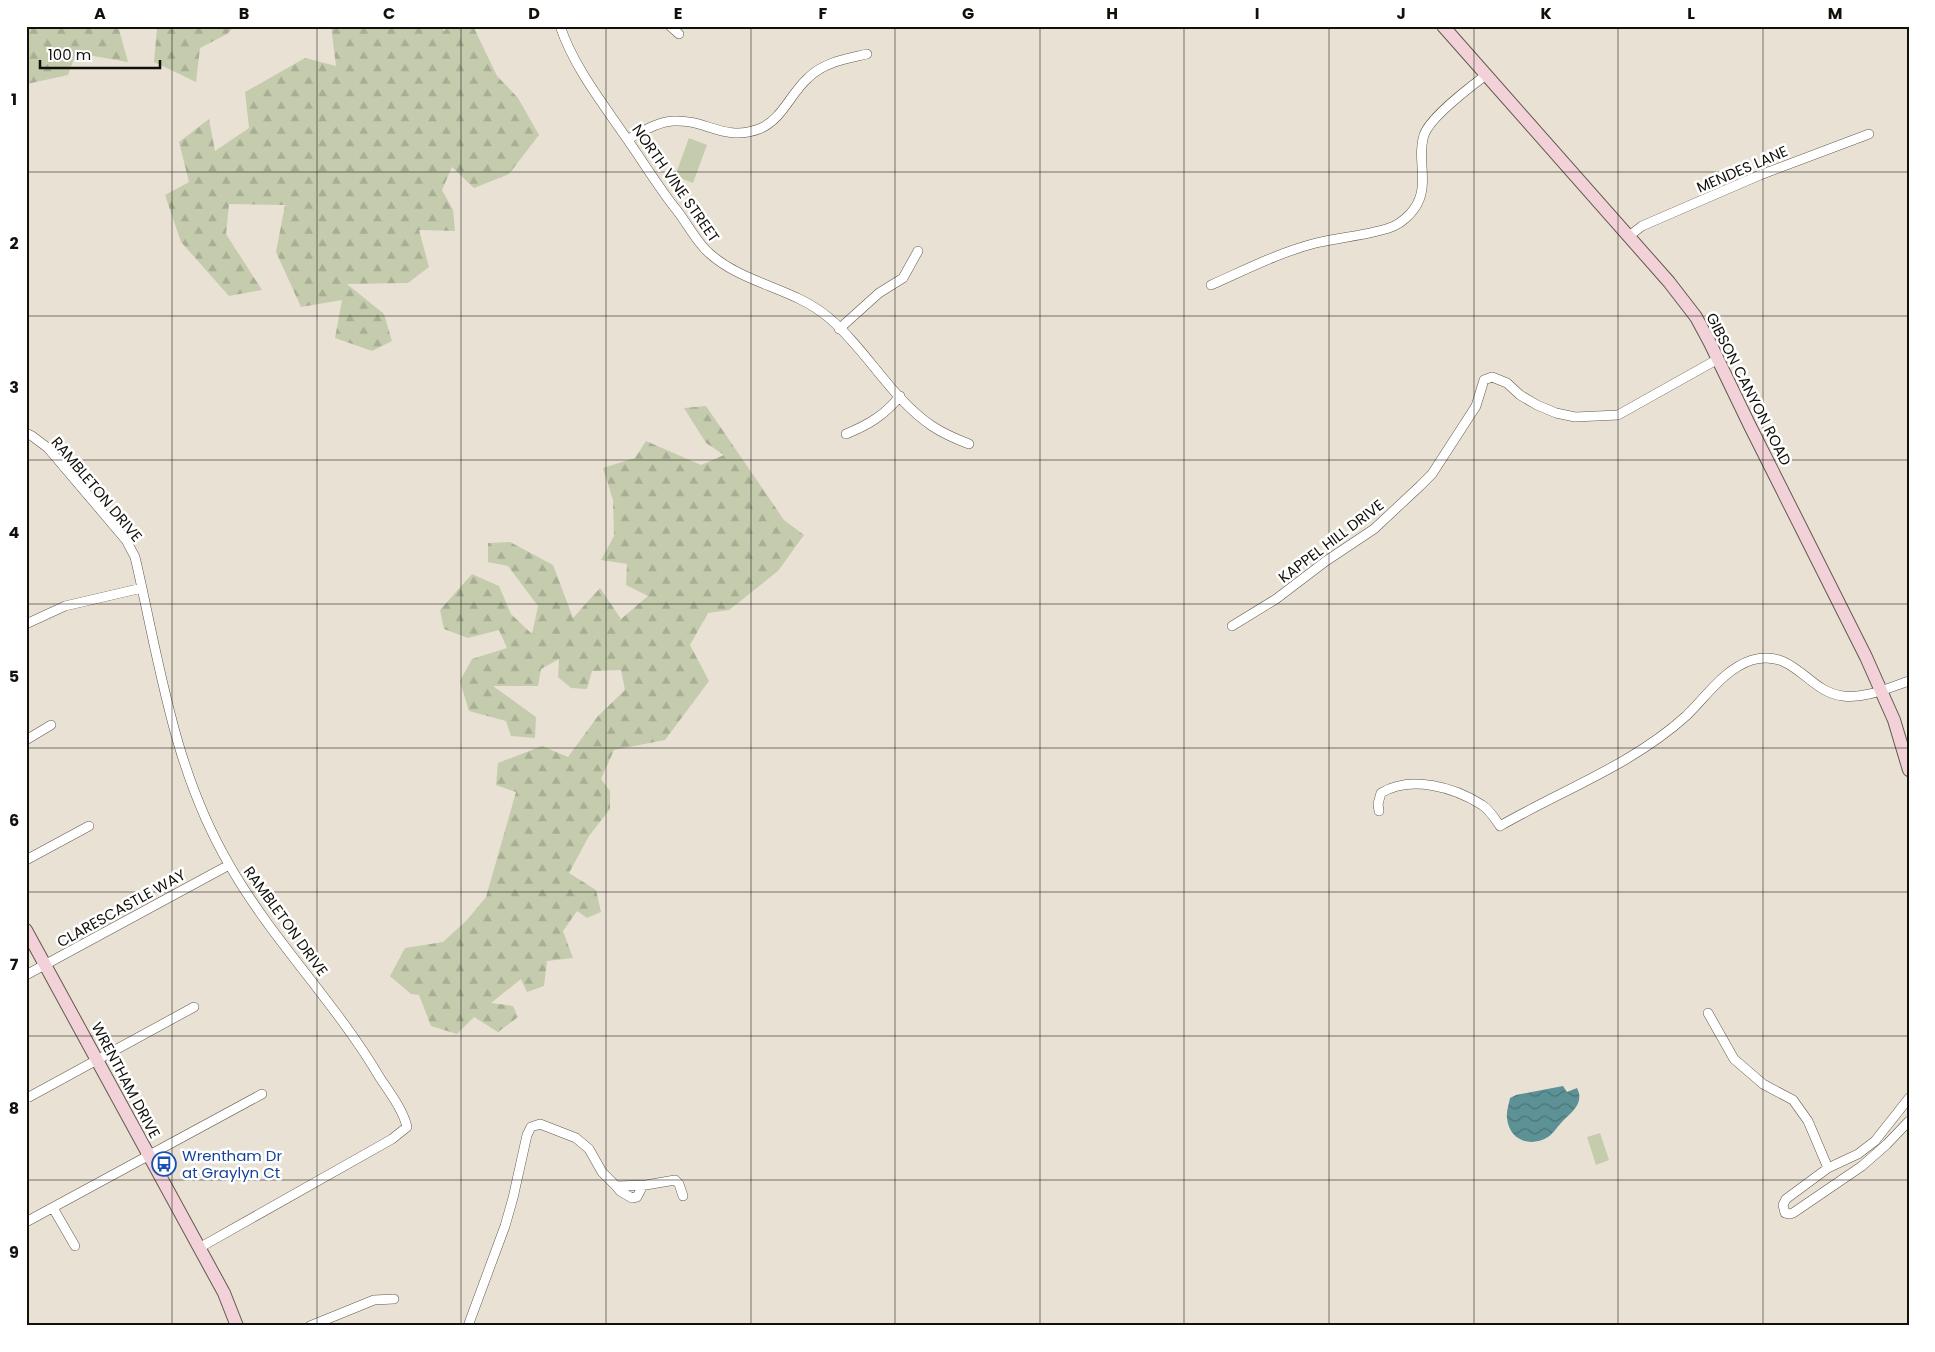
<svg xmlns="http://www.w3.org/2000/svg" width="1935" height="1352" font-family="Poppins,sans-serif">
	<style>
		.forest { fill: url(#forest-firs) }
		.park { fill: #c4ccad }
		.water { fill: url(#water-waves) }
		.lines { fill: none; stroke-linecap: round; stroke-linejoin: round }
		.street-casing { stroke: #605a4d; stroke-width: 10 }
		.secondary-casing { stroke: #605a4d; stroke-width: 14 }
		.street { stroke: #fff; stroke-width: 9 }
		.secondary { stroke: #f2d2d8; stroke-width: 12 }
		.grid { fill: none; stroke: #12100b; stroke-width: 1; stroke-opacity: 0.55 }
		.labels { text-anchor: middle; dominant-baseline: central; stroke-width: 5; stroke-linejoin: round; paint-order: stroke }
		.street-label { font-size: 15px; fill: #12100b; stroke: #fff }
		.transit-label { font-size: 15px; fill: #164399; stroke: #fff; text-anchor: start }
		.neatline { fill: none; stroke: #12100b; stroke-width: 2 }
		.grid-label { font-size: 16px; text-anchor: middle; font-weight: bold; fill: #12100b }
	</style>
	<defs>
		<pattern id="forest-firs" width="22" height="20" patternUnits="userSpaceOnUse" patternTransform="scale(1.25)"><rect width="22" height="20" fill="#c4ccad"/><path d="M5 1l3.5 6h-7zM16 11l3.5 6h-7z" fill="#a7ae94"/></pattern>
		<pattern id="water-waves" width="16" height="10" patternUnits="userSpaceOnUse" patternTransform="scale(1.25)"><rect width="16" height="10" fill="#5c9196"/><path d="M0 5q4-4 8 0t8 0" fill="none" stroke="#4b7579"/></pattern>
	</defs>
	<rect width="100%" height="100%" fill="#e9e2d4"/>
	<path class="forest" d="M26 26H118L128 62 76 53 68 75 27 84Z
		M153 26H235L227 34 200 48 196 82 154 62 157 28Z
		M331 26H441L444 31 449 26H473L497 76 518 98 539 135 509 174 474 188 452 167 442 190 453 210 455 231 419 230 429 267 408 283 347 284 384 314 392 341 372 351 335 338 342 300 301 307 276 252 285 205 229 204 226 234 262 290 229 296 181 242 165 195 189 182 179 142 209 119 215 151 249 128 245 92 305 58 336 66Z
		M706 406 784 520 804 535 778 571 729 610 708 613 690 645 709 681 665 740 614 750 601 779 610 791V809L589 836 569 873 596 890 601 912 587 918 577 911 563 931 573 958 547 961 544 986 527 992 521 979 491 1003 513 1006 518 1017 498 1032 474 1017 457 1034 431 1026 419 995 411 994 390 976 405 948 443 942 467 920 486 897 516 792 496 785 498 763 542 746 568 757 598 716 625 690 621 670 592 671 587 689 571 688 558 677 559 659 541 669 538 686H493L536 717 535 738 511 736 506 721 469 711 460 681 472 659 507 648 499 630 468 638 444 629 440 610 472 574 499 586 511 614 532 634 538 606 508 566 488 562V543L510 542 553 565 573 618 600 588 621 619 648 596 626 585 627 564 601 560 614 536 613 500 603 468 635 458 646 441 701 465 724 455 706 443 684 408Z"/>
	<path class="park" d="M689 138 707 145 693 183 675 176Z
		M1600 1133 1609 1160 1596 1165 1587 1137Z"/>
	<path class="water" d="M1563 1086 1567 1092 1577 1088C1585 1104 1571 1112 1561 1123 1557 1127 1553 1134 1548 1137 1530 1148 1509 1140 1507 1118 1506 1112 1509 1104 1510 1098L1516 1095Z"/>
	<g class="lines">
		<g class="street-casing">
			<path id="street" d="M560 26C574 67 601 101 625 136 642 160 657 185 675 208 686 221 696 242 709 253 743 284 792 287 828 317 866 349 891 398 932 426 944 434 956 439 969 444
				M670 26 679 34
				M628 139C642 132 657 122 673 121 706 119 724 142 759 129 782 120 790 94 808 78 824 62 846 59 867 54
				M1629 236 1642 226 1760 175 1869 134
				M1211 285C1245 270 1280 252 1316 243 1339 237 1374 235 1394 226 1401 223 1410 215 1414 209 1431 186 1416 159 1424 135 1430 117 1470 87 1486 75
				M839 329 879 293 903 278 918 251
				M26 433 32 436 48 448 126 540 135 557C160 664 173 769 230 866 273 941 336 1003 380 1078 390 1093 403 1110 407 1127L392 1139 199 1248
				M846 434C868 425 885 415 900 396
				M26 624 65 606 142 588
				M1232 626 1276 599 1326 561 1374 529 1420 486 1432 474 1476 406 1484 380 1492 377 1507 383 1520 395 1537 405 1556 413 1575 417 1618 415 1718 359
				M26 740 51 725
				M1379 811 1378 804 1381 793C1411 775 1454 787 1482 805 1489 809 1495 819 1500 826 1562 790 1632 765 1686 716 1706 697 1724 669 1752 660 1795 648 1807 692 1843 696 1865 699 1888 688 1909 681
				M26 860 89 826
				M26 975 229 865
				M1708 1013 1734 1059 1763 1084 1793 1100 1808 1121 1828 1168
				M29 1097 194 1007
				M1909 1098 1875 1141 1858 1154 1828 1168 1786 1199 1783 1205 1785 1213 1790 1214 1793 1213 1862 1166 1887 1144 1909 1121
				M616 1186 620 1191 632 1198 637 1197 643 1185
				M53 1208 75 1246
				M26 1222 262 1094
				M310 1326 374 1300 394 1299
				M468 1326 505 1226 513 1198 527 1135 531 1127 540 1124 576 1138 589 1149 602 1172 616 1186 646 1185 675 1180 679 1184 683 1196"/>
		</g>
		<g class="secondary-casing">
			<path id="secondary" d="M1443 26 1669 282 1696 317 1710 343 1750 426 1866 657 1894 720 1909 770
				M26 930 224 1293 237 1326"/>
		</g>
		<use href="#street" class="street"/>
		<use href="#secondary" class="secondary"/>
	</g>
	<path class="grid" d="M172 26V1326M317 26V1326M461 26V1326M606 26V1326M751 26V1326M895 26V1326M1040 26V1326M1184 26V1326M1329 26V1326M1474 26V1326M1618 26V1326M1763 26V1326M26 172H1909M26 316H1909M26 460H1909M26 604H1909M26 748H1909M26 892H1909M26 1036H1909M26 1180H1909"/>
	<defs>
		<g id="bus-ring" transform="scale(1.25)"><circle r="9.5" fill="#fff" stroke="#1a4fb4" stroke-width="1.5"/><path d="M-5-6H5V4H4V6H2V4H-2V6H-4V4H-5ZM-3.5-4V0h7V-4ZM-3.5 1.2v1.5H-2V1.2ZM2 1.2v1.5H3.5V1.2Z" fill="#1a4fb4"/></g>
	</defs>
	<g fill-rule="evenodd">
		<use href="#bus-ring" x="164" y="1164"/>
	</g>
	<g class="labels">
		<g class="street-label">
			<text transform="translate(1742 169) rotate(-23)">MENDES LANE</text>
			<text transform="translate(676 183) rotate(55)">NORTH VINE STREET</text>
			<text transform="translate(1749 389) rotate(63)">GIBSON CANYON ROAD</text>
			<text transform="translate(97 489) rotate(50)">RAMBLETON DRIVE</text>
			<text transform="translate(1331 541) rotate(-37)">KAPPEL HILL DRIVE</text>
			<text transform="translate(121 908) rotate(-29)">CLARESCASTLE WAY</text>
			<text transform="translate(286 921) rotate(54)">RAMBLETON DRIVE</text>
			<text transform="translate(126 1080) rotate(62)">WRENTHAM DRIVE</text>
		</g>
		<g class="transit-label">
			<text x="182" y="1155">Wrentham Dr<tspan x="182" dy="17">at Graylyn Ct</tspan></text>
		</g>
	</g>
	<rect width="1935" height="1352" fill="none" stroke="#ffffff" stroke-width="55"/>
	<path d="M40 60v8h120v-8" fill="none" stroke="#12100b" stroke-width="2.5"/>
	<text x="48" y="60" font-size="15" fill="#12100b" stroke="#ffffff" stroke-width="4" paint-order="stroke">100 m</text>
	<rect x="28" y="28" width="1880" height="1296" class="neatline"/>
	<g class="grid-label">
		<text x="100" y="19">A</text>
		<text x="244" y="19">B</text>
		<text x="389" y="19">C</text>
		<text x="534" y="19">D</text>
		<text x="678" y="19">E</text>
		<text x="823" y="19">F</text>
		<text x="968" y="19">G</text>
		<text x="1112" y="19">H</text>
		<text x="1257" y="19">I</text>
		<text x="1401" y="19">J</text>
		<text x="1546" y="19">K</text>
		<text x="1691" y="19">L</text>
		<text x="1835" y="19">M</text>
		<text x="14" y="105">1</text>
		<text x="14" y="249">2</text>
		<text x="14" y="393">3</text>
		<text x="14" y="538">4</text>
		<text x="14" y="682">5</text>
		<text x="14" y="826">6</text>
		<text x="14" y="970">7</text>
		<text x="14" y="1114">8</text>
		<text x="14" y="1258">9</text>
	</g>
</svg>
